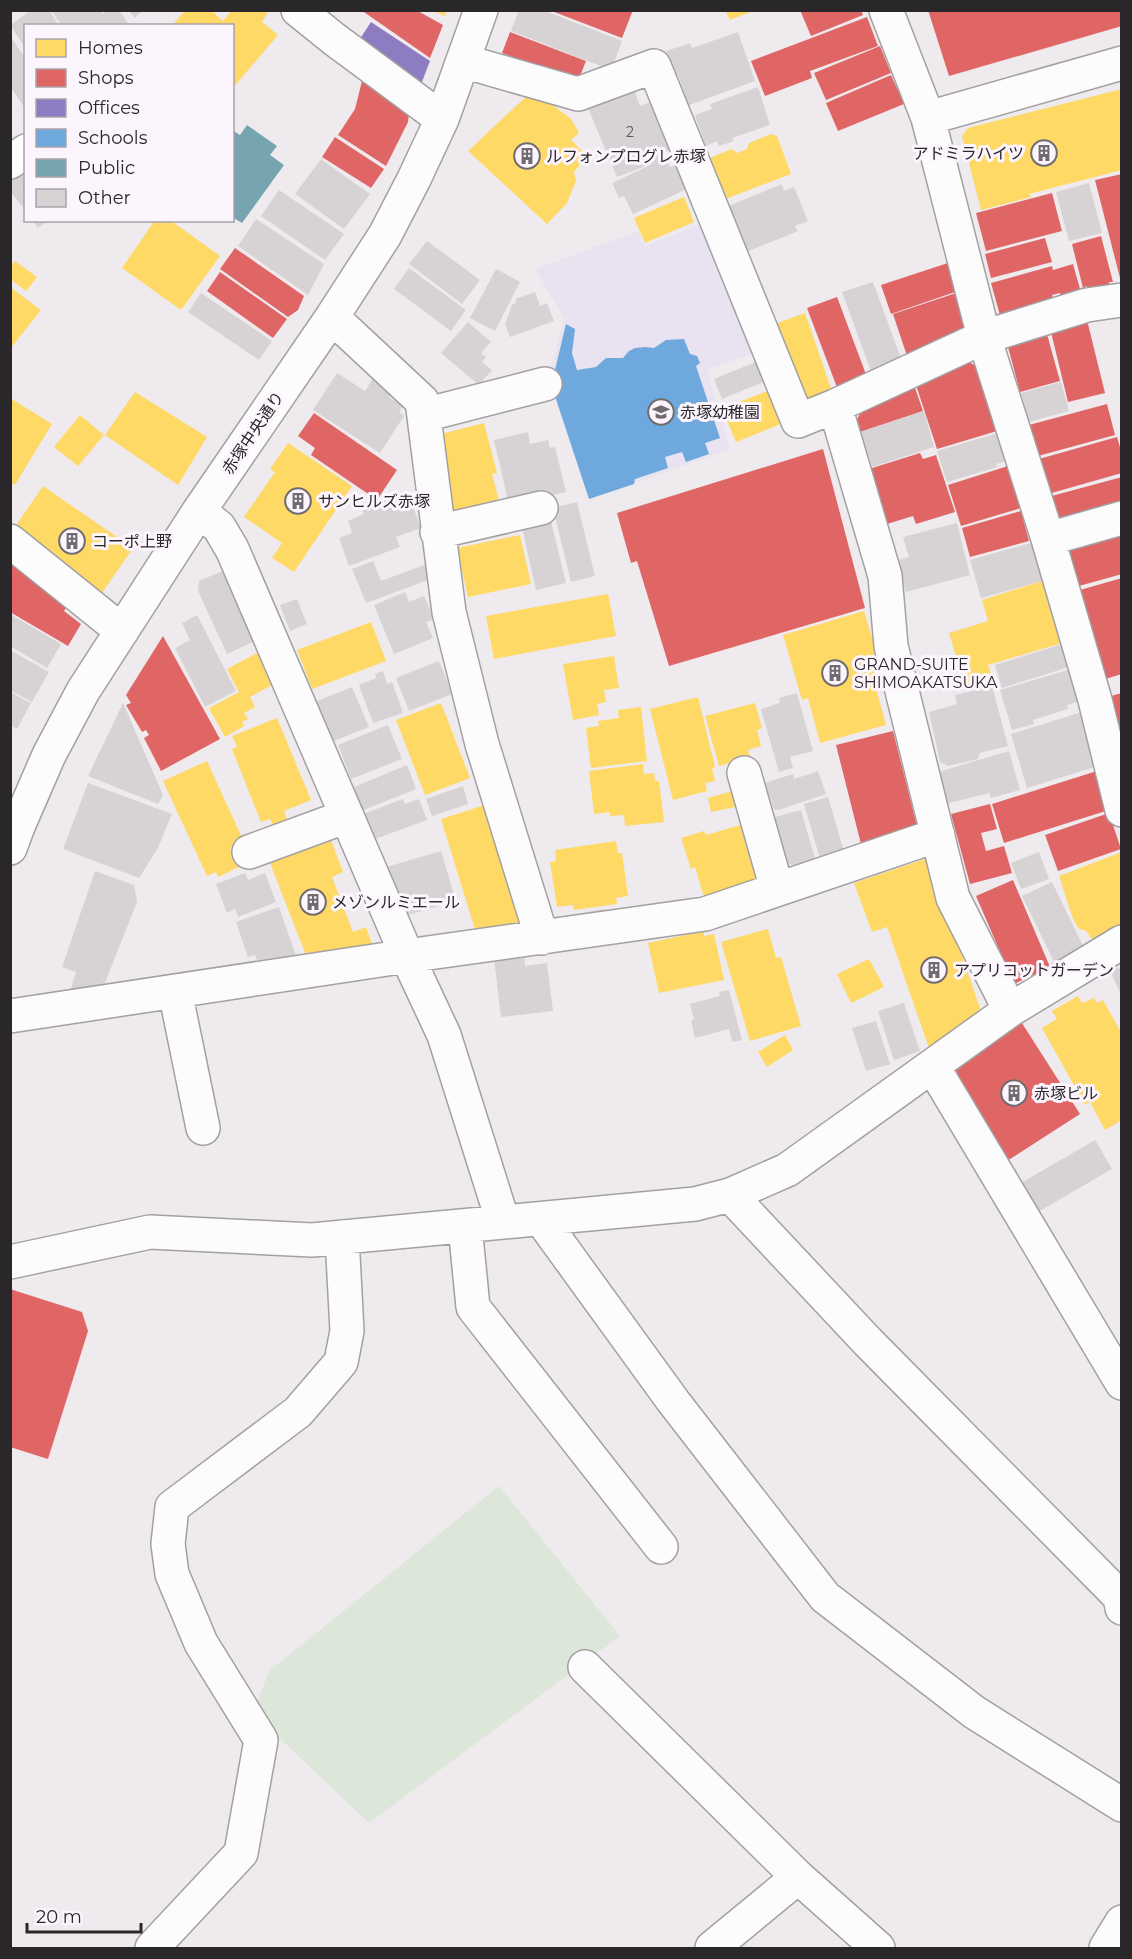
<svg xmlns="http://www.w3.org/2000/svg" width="1132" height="1959" font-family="Montserrat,'Noto Sans JP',sans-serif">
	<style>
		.education { fill: #e9e2f0 }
		.green { fill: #dce7da }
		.homes { fill: #ffd966 }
		.shops { fill: #e06666 }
		.offices { fill: #8e7cc3 }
		.schools { fill: #6fa8dc }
		.public { fill: #76a5af }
		.building { fill: #d7d3d4 }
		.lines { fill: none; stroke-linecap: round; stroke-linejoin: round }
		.minor-casing { stroke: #a3a0a3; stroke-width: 36 }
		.minor { stroke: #fcfcfc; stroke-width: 33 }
		.labels { text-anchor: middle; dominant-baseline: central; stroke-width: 6; stroke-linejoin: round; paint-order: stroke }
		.number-label { font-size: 14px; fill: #585557 }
		.poi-label { font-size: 16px; fill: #2a272a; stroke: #fdf5fd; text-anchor: start }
		.street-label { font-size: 16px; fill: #2a272a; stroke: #fdf5fd }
	</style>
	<rect width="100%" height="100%" fill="#eeeaee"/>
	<path class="education" d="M700 224 753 353 707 370 730 449 589 499 549 380 564 318 535 269 639 231 645 246Z"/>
	<path class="green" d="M499 1486 620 1636 369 1823 253 1713 269 1671Z"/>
	<path class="homes" d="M185 10H211L223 21 232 10H269L262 22 278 35 232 89V26H172Z
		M431 10H447L445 16Z
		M725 10H753V11L730 20Z
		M1122 89V170L1029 194 1031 197 981 210 962 136 968 128Z
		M533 90 571 119 579 133 571 140 581 150 583 161 574 172 576 181 567 203 547 224 468 151Z
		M771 134 777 136 791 174 723 200 707 159 732 149 737 153 747 149 749 143Z
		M684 197 694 222 645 243 634 218Z
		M155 220H170L220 256 181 310 122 268Z
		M15 261 37 277 26 291 10 279V267Z
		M10 287 41 310 10 349Z
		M805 313 833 394 804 404 775 324Z
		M775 388 788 421 736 442 722 409Z
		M135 392 207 437 178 485 105 435Z
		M10 398 52 424 15 485 10 482Z
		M80 415 104 435 78 466 54 447Z
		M484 423 497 473 492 474 501 508 452 521 437 435Z
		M288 443 352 486 294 572 272 558 282 543 244 517 275 472 270 469Z
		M43 486 133 548 100 596 10 534Z
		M520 535 531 584 468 597 457 548Z
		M1042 581 1062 643 988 665 993 681 966 690 949 633 988 621 982 600Z
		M608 594 616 636 494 659 486 616Z
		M864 611 877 654V692L886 725 820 743 808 698 802 700 783 635Z
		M371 622 386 661 312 689 297 650Z
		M257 653 274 684 250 697 255 707 244 713 248 719 242 722 244 726 225 737 209 708 239 692 227 669Z
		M614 656 619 688 604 690 606 702 597 704 599 715 573 720 563 664Z
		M698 697 715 767 712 768 715 781 705 783 707 791 673 800 650 709Z
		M441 703 470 778 425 795 396 720Z
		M755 703 762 728 757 730 761 746 748 750 750 757 719 766 705 716Z
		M641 707 647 761 591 768 586 728 599 726 598 721 619 718 618 710Z
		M277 718 311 800 284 811 288 822 274 827 270 819 261 822 232 749 237 747 232 736Z
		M207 761 244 842 230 848 239 867 218 877 216 872 207 876 163 781Z
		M643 764 644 774 654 773 655 781H659L664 822 625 826 624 815 610 816V812L594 814 589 771Z
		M736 790 740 806 711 812 708 798Z
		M485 805 521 922 477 936 441 819Z
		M747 823 758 881 704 897 695 867 691 869 681 838 704 831 706 835Z
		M331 840 343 872 332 877 353 932 366 927 373 947 307 958 270 863Z
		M616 841 618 853H622L628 896 616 898 617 904 574 910 573 905 557 907 550 862 556 861 555 850Z
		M1122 852V928L1097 940 1091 938 1086 931 1078 928 1072 916 1059 876Z
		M928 858 980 1008 978 1015 930 1051 887 927 872 932 854 883Z
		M768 929 776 958 781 957 801 1026 750 1041 721 942Z
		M704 931V936L714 934 724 980 659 993 648 943Z
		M869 959 884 987 851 1003 837 974Z
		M1078 996 1082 1003 1094 998 1097 1003 1103 1000 1122 1034V1120L1105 1130 1090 1102 1085 1105 1042 1028 1057 1019 1052 1011Z
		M785 1035 793 1050 767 1067 758 1052Z"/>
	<path class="shops" d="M361 10H416L443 25 430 58Z
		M549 10H633L622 38Z
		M800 10H861L863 15 811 36Z
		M928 10H1122V26L949 76Z
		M867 17 878 46 810 71 812 78 765 96 751 61Z
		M510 32 586 61 578 81 502 53Z
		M880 46 891 73 826 100 814 73Z
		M891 75 904 104 838 131 826 103Z
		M363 77 409 113 408 122 386 166 338 135 355 109Z
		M335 137 384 169 371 188 322 157Z
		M1122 174V281L1121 282 1095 180Z
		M1052 193 1062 231 986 251 976 213Z
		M1101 236 1113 282H1109L1110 286 1088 292 1087 286 1083 288 1072 244Z
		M1045 238 1052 262 991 278 985 254Z
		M235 248 304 296 298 310 288 317 220 269Z
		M951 262 961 290 891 314 881 285Z
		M1073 264 1082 296 1062 302 1060 293 1052 295 1055 304 1001 319 991 283 1052 266 1053 270Z
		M220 272 287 319 273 338 207 291Z
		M959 292 971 323 963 335 908 359 893 314Z
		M837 297 867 377 838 390 807 308Z
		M1086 316 1105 393 1068 402 1049 324Z
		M1045 327 1060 381 1020 392 1007 343Z
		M966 360 979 368 997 431 937 449 915 382Z
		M913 382 923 411 860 432 856 421 862 410Z
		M1107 404 1115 435 1038 456 1029 425Z
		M314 413 397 470 377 500 311 455 315 448 298 436Z
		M1117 437 1122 454V473L1048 494 1039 459Z
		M823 449 865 608 669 666 637 561 631 563 617 513Z
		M920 453 923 459 936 455 955 512 916 524 913 516 887 524 869 469Z
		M1008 466 1021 508 961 526 948 485Z
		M1122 477V505L1055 523 1048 497Z
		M1021 511 1029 541 970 557 962 528Z
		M1122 533V574L1079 586 1068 548Z
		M10 561 67 606 64 611 81 624 68 646 10 612Z
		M1122 578V674L1105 679 1080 590Z
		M163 636 220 739 161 771 144 738 149 735 146 730 142 732 126 705 131 703 126 695Z
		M1122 693V732H1121L1111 696Z
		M893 731 917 826 897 831 899 840 862 848 836 745Z
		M1097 771 1109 810 1004 843 992 804Z
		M990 804 997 829 981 833 986 851 1004 846 1012 873 970 884 951 814Z
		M1109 813 1121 849 1058 871 1045 835Z
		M1013 880 1050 967 1014 984 976 896Z
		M1020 1020 1080 1114 1007 1161 948 1071Z
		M10 1289 82 1312 88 1331 48 1459 10 1447Z"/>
	<path class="offices" d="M371 22 430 61 418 92 354 48Z"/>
	<path class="schools" d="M566 324 575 329 572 353 577 370 596 367 606 358H623L629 351 635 348 645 347 654 348 666 340 684 339 690 354 697 356 700 363 696 366 720 438 705 443 709 454 686 462 682 452 665 457 668 468 635 479 634 484 589 499 553 390 555 370Z"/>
	<path class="public" d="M247 125 277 146 270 155 284 165 242 223 232 217V130L240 135Z"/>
	<path class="building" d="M32 10H49L59 26H26V49L10 25Z
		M51 10H100L103 14 107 10H119L128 23 125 26H62Z
		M128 10H143L135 18Z
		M519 10H543L622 41 611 70 511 31Z
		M738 32 755 81 689 105 678 75 675 76 666 51 690 43 692 48Z
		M10 36 26 59V110L10 86Z
		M758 87 770 125 732 138 734 141 719 146 717 141 706 146 695 115 712 109 710 104Z
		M634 90 640 106 659 99 679 146 664 152 666 158 670 167 676 165 687 189 633 214 624 196 619 198 612 183 657 162 617 177 588 108Z
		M321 159 370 194 344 229 295 194Z
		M26 169V211L10 191V180Z
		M1089 183 1102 233 1069 241 1056 192Z
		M782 184 784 191 794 187 808 221 795 226 798 231 744 253 726 207Z
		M279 190 344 234 325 260 261 216Z
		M256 219 324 264 308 295 238 246Z
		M32 220H49L38 228Z
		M427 241 480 280 462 304 409 264Z
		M409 268 466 310 451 331 394 289Z
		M496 269 520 282 495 331 470 318Z
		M873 282 902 361 872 374 842 292Z
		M535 292 540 306 547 303 554 321 510 337 505 324 512 305 516 303 515 299Z
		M201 293 272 341 259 360 188 312Z
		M468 322 491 342 481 353 486 357 482 362 492 370 479 385 441 353Z
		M758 361 766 381 722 399 714 379Z
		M337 373 365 391 375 375 395 388 389 397 403 406 399 412 404 416 380 453 313 410Z
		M1061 382 1069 411 1029 422 1021 393Z
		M924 411 934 447 872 467 860 432Z
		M528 432 530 444 548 440 550 448 555 447 566 492 509 505 494 440Z
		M998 433 1007 461 996 464 997 467 947 482 937 451Z
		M407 491 421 528 396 537 400 547 349 566 339 538 352 533 348 521 364 514 362 508Z
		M577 502 595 576 571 582 553 508Z
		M551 521 566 583 536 590 522 528Z
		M957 523 970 575 906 592 898 560 909 557 903 537Z
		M1031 543 1042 581 981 598 970 560Z
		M373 561 381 581 427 564 428 580 366 603 352 569Z
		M225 570 257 640 227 654 198 591 199 581Z
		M405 592 409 602 424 596 434 619 426 622 433 638 394 654 374 605Z
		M297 599 307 624 290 631 280 605Z
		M10 614 61 644 47 668 10 646Z
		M197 615 236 691 205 707 175 648 190 640 182 623Z
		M1062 644 1069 667 1002 688 995 665Z
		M10 650 49 672 32 702 10 690Z
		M439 661 452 694 409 711 396 678Z
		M1071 669 1080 701 1067 705 1068 709 1033 720 1034 724 1012 730 1000 690Z
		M383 671 387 684 392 682 403 713 373 723 359 685 376 678 375 674Z
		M992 686 1008 746 980 753 978 759 948 766 940 762 929 712 957 704 955 695Z
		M352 687 369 727 326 744 310 704Z
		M10 692 31 703 17 729 10 725Z
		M797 693 813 751 790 757 793 768 779 772 761 709 780 703 779 698Z
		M123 703 163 795 158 804 88 776Z
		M1082 712 1098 766 1027 788 1011 734Z
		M388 725 402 759 351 779 338 745Z
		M1009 751 1020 790 991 798 989 793 946 804 938 772Z
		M407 765 416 789 356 813 347 790Z
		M818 771 826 794 779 810 774 809 765 783 793 774 794 779Z
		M88 783 172 814 158 848 139 878 63 849Z
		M463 786 468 804 432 816 426 799Z
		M828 797 845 855 821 862 804 804Z
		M403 799 405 804 419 799 427 820 367 842 358 816Z
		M801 810 817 866 800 870 788 863 775 817Z
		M441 851 456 901 398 918 383 868Z
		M1039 852 1049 879 1021 889 1011 863Z
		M95 871 134 885 137 902 104 985 70 992 76 972 62 967Z
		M245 873 248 880 265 873 276 902 238 917 235 909 227 913 216 884Z
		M1052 882 1085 950 1055 964 1022 896Z
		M279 907 296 956 260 968 255 955 248 957 236 922Z
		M604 909 605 920 590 922 588 912Z
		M524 955 525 966 547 963 553 1011 501 1017 494 959Z
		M1119 967 1122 973V996L1110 971Z
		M729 990 742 1040 732 1042 729 1029 695 1038 691 1020 694 1019 690 1004 720 996 719 992Z
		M904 1003 920 1051 894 1060 878 1011Z
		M876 1021 890 1064 866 1071 852 1028Z
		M1095 1140 1112 1169 1038 1212 1021 1183Z"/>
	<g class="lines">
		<g class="minor-casing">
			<path id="minor" d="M298 10 334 39 442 119
				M886 10 928 118 984 337 1048 539 1095 700 1122 810
				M463 61 578 94 654 66 798 421 835 406 984 337 1087 305 1122 300
				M928 118 1122 63
				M10 162 26 151
				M332 317 422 401 449 612 482 744 542 938
				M835 406 885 576 891 646 953 898 1010 1010
				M424 415 545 384
				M199 511 219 527 232 549 407 956 444 1035 503 1222
				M437 532 541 508
				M1048 539 1122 518
				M10 541 122 631
				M744 773 777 889
				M10 848 19 824 49 755 83 691 199 511 332 317 385 235 414 179 442 119 481 10
				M249 852 347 816
				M175 991 203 1128
				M10 1016 407 956 705 914 938 835
				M933 1067 1122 1383
				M730 1195 868 1342 1120 1597 1122 1608
				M541 1219 673 1401 825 1597 974 1712 1122 1805
				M465 1226 473 1307 661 1547
				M10 1262 150 1232 312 1240 695 1204 730 1195 787 1170 1010 1010 1122 942
				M585 1667 798 1877 878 1948
				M152 1948 241 1853 261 1740 201 1643 172 1574 168 1544 172 1507 298 1412 341 1362 347 1331 342 1237
				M712 1948 798 1877
				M1106 1948 1122 1922"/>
		</g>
		<use href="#minor" class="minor"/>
	</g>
	<defs>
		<g id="building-ring" transform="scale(1.35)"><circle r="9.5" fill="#fdf5fd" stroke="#6f6b6f" stroke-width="1.5"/><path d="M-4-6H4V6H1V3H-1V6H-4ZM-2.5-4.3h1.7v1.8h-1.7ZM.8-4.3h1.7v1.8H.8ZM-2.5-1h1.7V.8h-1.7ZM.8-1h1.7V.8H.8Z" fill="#6f6b6f"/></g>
		<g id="school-ring" transform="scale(1.35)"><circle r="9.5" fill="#fdf5fd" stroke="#6f6b6f" stroke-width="1.5"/><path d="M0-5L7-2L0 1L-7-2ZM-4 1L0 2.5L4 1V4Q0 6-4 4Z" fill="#6f6b6f"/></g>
	</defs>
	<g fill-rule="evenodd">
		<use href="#building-ring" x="1044" y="153"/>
		<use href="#building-ring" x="527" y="156"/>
		<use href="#school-ring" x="661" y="412"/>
		<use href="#building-ring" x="298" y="501"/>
		<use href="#building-ring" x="72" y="541"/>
		<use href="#building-ring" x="835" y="673"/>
		<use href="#building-ring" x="313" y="902"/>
		<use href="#building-ring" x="934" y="970"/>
		<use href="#building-ring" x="1014" y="1093"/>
	</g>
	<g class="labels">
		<g class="number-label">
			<text x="630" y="132">2</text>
		</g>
		<g class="poi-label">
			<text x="1024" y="153" text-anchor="end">アドミラハイツ</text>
			<text x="546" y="156">ルフォンプログレ赤塚</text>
			<text x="680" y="412">赤塚幼稚園</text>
			<text x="318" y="501">サンヒルズ赤塚</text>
			<text x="92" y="541">コーポ上野</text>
			<text x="854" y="664">GRAND-SUITE<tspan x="854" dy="18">SHIMOAKATSUKA</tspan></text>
			<text x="332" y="902">メゾンルミエール</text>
			<text x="954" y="970">アプリコットガーデン</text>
			<text x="1034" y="1093">赤塚ビル</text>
		</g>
		<g class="street-label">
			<text transform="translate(253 433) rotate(-56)">赤塚中央通り</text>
		</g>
	</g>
	<rect width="1132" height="1959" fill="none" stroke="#2a272a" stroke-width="24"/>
	<rect x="24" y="24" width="210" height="198" fill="#fdf5fd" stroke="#a9a3a9" stroke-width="1.5"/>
	<rect x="36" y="39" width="30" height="18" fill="#ffd966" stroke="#a9a3a9" stroke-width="1.5"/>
	<text x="78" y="54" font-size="18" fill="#2a272a">Homes</text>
	<rect x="36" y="69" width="30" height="18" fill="#e06666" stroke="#a9a3a9" stroke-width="1.5"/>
	<text x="78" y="84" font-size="18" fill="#2a272a">Shops</text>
	<rect x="36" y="99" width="30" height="18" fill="#8e7cc3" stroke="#a9a3a9" stroke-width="1.5"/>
	<text x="78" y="114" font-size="18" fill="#2a272a">Offices</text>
	<rect x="36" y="129" width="30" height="18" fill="#6fa8dc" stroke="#a9a3a9" stroke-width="1.5"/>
	<text x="78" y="144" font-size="18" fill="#2a272a">Schools</text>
	<rect x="36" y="159" width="30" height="18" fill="#76a5af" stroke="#a9a3a9" stroke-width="1.5"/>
	<text x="78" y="174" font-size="18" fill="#2a272a">Public</text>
	<rect x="36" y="189" width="30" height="18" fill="#d7d3d4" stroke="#a9a3a9" stroke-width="1.5"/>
	<text x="78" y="204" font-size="18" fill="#2a272a">Other</text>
	<path d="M27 1923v9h114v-9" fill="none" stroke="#2a272a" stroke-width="3"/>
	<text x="36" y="1923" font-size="18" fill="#2a272a" stroke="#fdf5fd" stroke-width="4.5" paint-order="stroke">20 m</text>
</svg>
